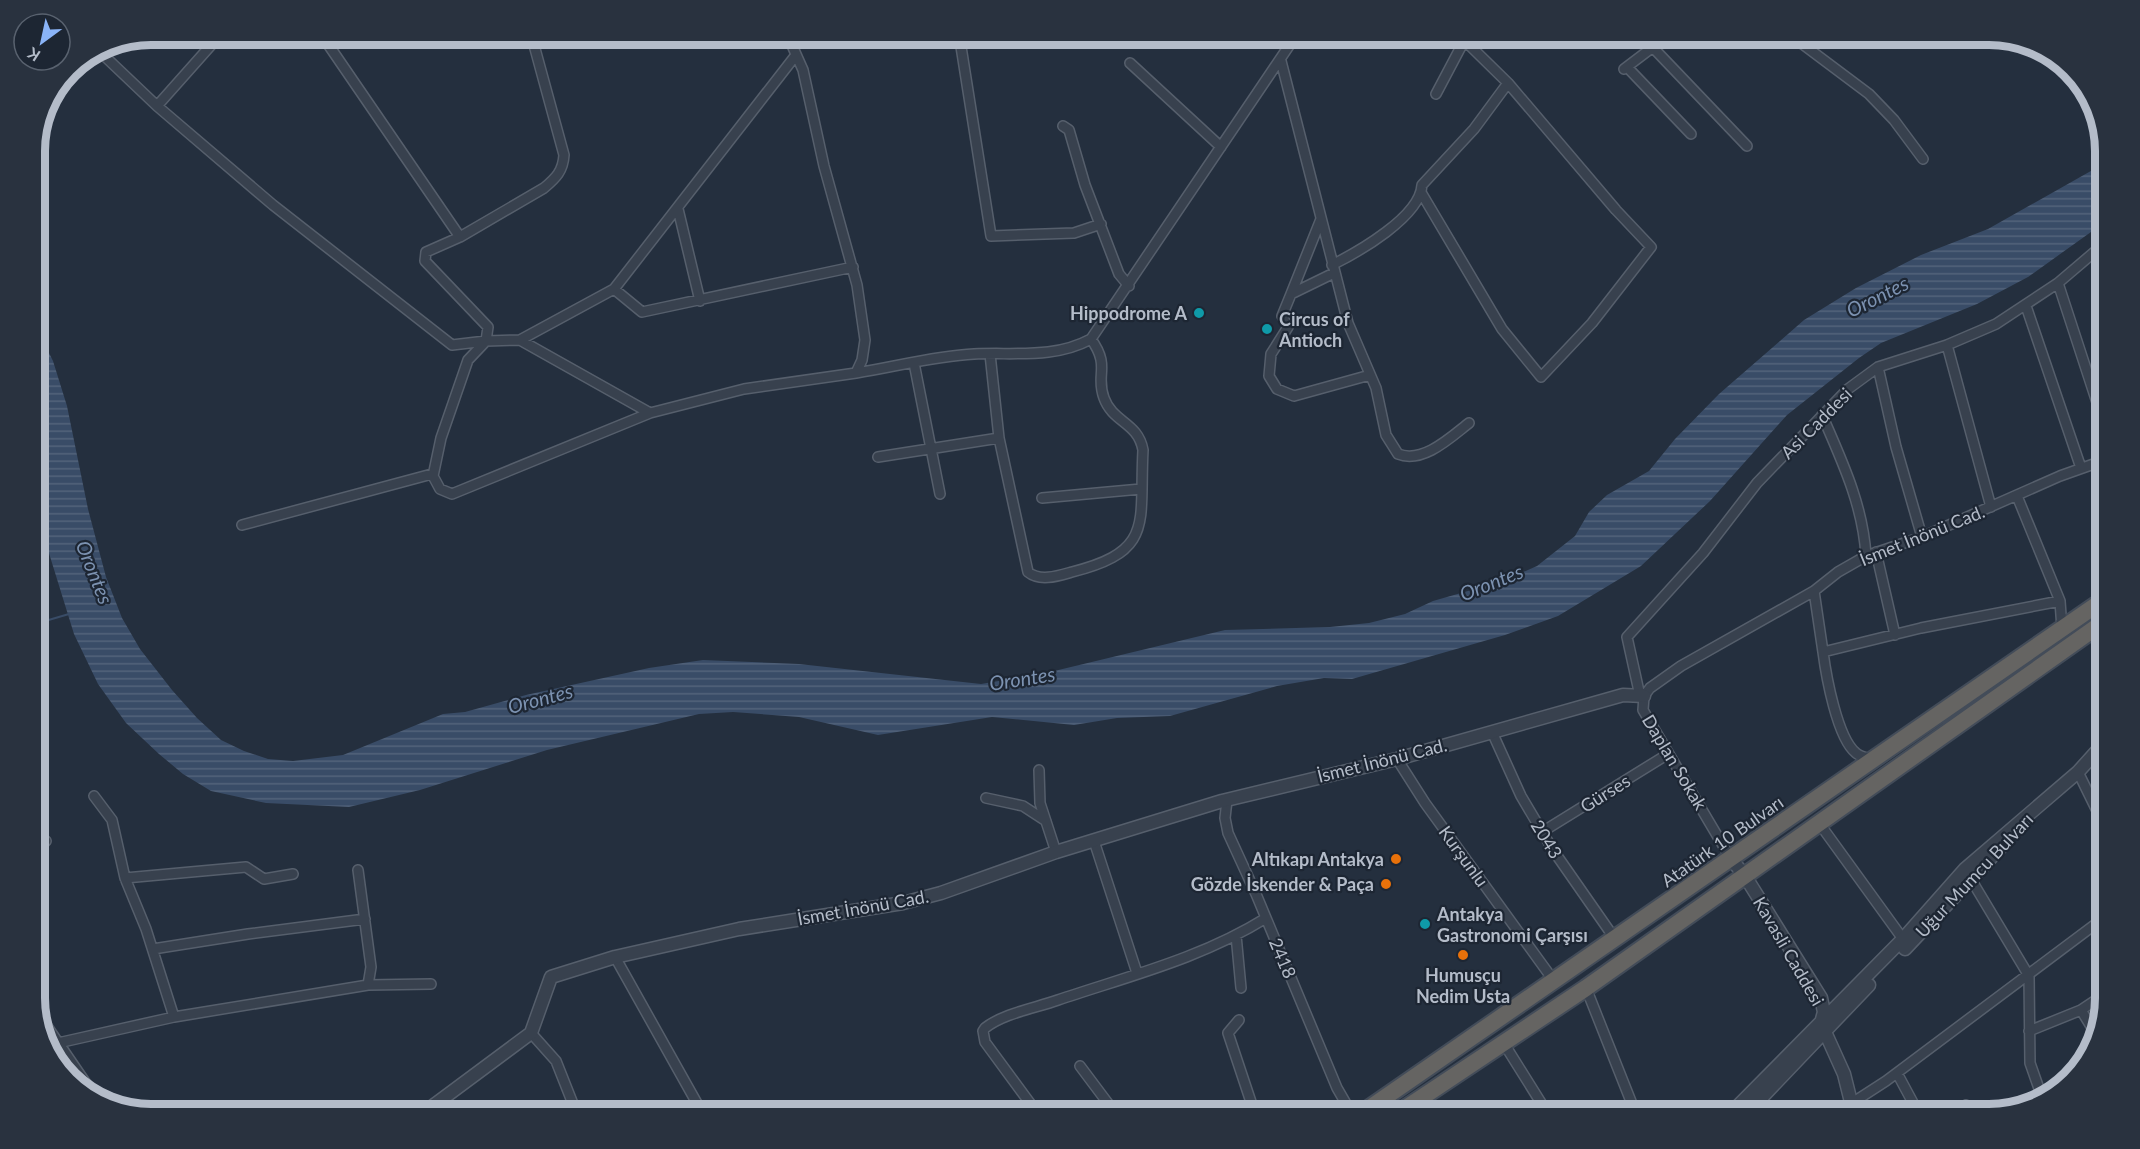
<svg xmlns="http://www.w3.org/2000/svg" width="2140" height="1149" font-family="Lato,sans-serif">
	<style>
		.water { fill: url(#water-rules) }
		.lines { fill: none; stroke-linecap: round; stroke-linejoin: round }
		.stream { stroke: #394c67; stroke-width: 2 }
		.minor-casing { stroke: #565f6c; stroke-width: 12 }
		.tertiary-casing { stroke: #565f6c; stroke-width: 15 }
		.trunk-casing { stroke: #434c59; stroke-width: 20 }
		.minor { stroke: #38414e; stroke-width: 9 }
		.tertiary { stroke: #38414e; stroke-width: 12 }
		.trunk { stroke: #656462; stroke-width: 16 }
		.culture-dot { fill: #0f9aa8; stroke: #1d2633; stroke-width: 2 }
		.food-dot { fill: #e8710a; stroke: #1d2633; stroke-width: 2 }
		.labels { text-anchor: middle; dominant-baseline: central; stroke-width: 4.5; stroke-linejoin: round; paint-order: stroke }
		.poi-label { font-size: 18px; font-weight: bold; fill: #b4bcc9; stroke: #1d2633; text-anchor: end }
		.street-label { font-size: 18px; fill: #b4bcc9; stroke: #1d2633 }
		.water-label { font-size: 20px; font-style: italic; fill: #7c92b1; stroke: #1d2633 }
		.rim { fill: none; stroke: #b4bcc9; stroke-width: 8 }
	</style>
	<defs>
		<pattern id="water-rules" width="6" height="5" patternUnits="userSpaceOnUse" patternTransform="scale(1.5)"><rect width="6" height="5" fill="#394c67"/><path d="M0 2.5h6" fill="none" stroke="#53647b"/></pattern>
	</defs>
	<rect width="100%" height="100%" fill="#242f3e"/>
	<path class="water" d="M2105 163V222L2028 277 1977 304 1881 343 1859 358 1787 415 1710 501 1641 566 1558 616 1505 635 1352 679 1324 678 1277 686 1170 716 1117 718 1074 725 992 717 878 735 799 717 733 712 699 714 547 750 420 790 349 807 266 803 211 791 183 774 159 754 126 723 98 684 74 634 35 508V325L53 361 67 406 88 509 106 577 122 618 140 649 172 690 197 718 221 740 244 751 268 759 293 761 343 755 443 714 465 712 526 695 649 668 703 660 799 664 981 684 1046 673 1225 630 1330 627 1369 623 1405 614 1433 601 1503 581 1537 566 1575 536 1589 512 1607 495 1649 471 1675 439 1719 394 1804 320 1856 288 1921 255 1988 229Z"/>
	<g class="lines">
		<path class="stream" d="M35 624 69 614"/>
		<g class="minor-casing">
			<path id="minor" d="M321 34 460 237
				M787 34 803 70 824 166 857 285 865 340 862 360 856 373C895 367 934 356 974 354 1014 352 1054 359 1091 339L1297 34
				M959 34 991 236 1074 233 1101 224
				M1640 34 1747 146
				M1789 34 1869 94 1894 120 1923 159
				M97 49 157 106 273 205 452 345 486 341 488 327 425 261 426 252 460 237 544 188C556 178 563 171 564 155L531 34
				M1281 61 1348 323 1376 388 1386 435 1398 454C1423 464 1451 437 1469 423
				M1130 63 1221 147
				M1627 67 1691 134
				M1624 69 1653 47
				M1436 94 1464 41
				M157 106 221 34
				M1063 126 1069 130 1085 185 1119 274 1129 286
				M1422 194 1502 329 1541 377 1592 323 1651 247 1616 210 1508 83 1458 34
				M678 209 700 301
				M1332 265C1358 252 1420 217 1422 185L1474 129 1508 83
				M1334 273 1291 294 1282 316 1288 327 1271 354 1269 376 1277 389 1294 396 1370 375
				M2058 283 2105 427
				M614 289 642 312 853 267
				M1291 294 1321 219
				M2026 306 2081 468
				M520 340 614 289 796 55
				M1947 345 1991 507
				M990 354 999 438 1028 572C1040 582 1058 576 1072 572 1155 551 1139 523 1143 450 1138 422 1113 423 1104 398 1095 374 1111 367 1091 339
				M914 363 940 494
				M1878 367 1896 447 1922 537
				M650 413 520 340 486 341 468 360 441 438 433 476 440 489 452 494 650 413 744 389 856 373
				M1822 415C1842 461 1863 505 1866 556
				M878 457 999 438
				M2017 496 2060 601 2062 629
				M1042 498 1141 489
				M242 525 432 474
				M1876 552 1895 635
				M1814 591 1823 652
				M1640 696 1627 637 1703 553 1757 483 1848 389 1878 367 1947 345 1996 324 2058 283 2105 243
				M1492 732 1521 796 1553 850 1615 939
				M1397 759 1425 803 1554 981
				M1874 760C1869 758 1860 757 1856 753 1837 738 1826 675 1823 652L1921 628 2060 601
				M1039 770 1040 803 1056 852
				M2078 772 2105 827
				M94 796 112 820 125 878 146 929 174 1017
				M986 798 1023 806 1046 821
				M1227 800 1225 818 1228 833 1256 894 1337 1088 1352 1114
				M1819 823 1903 939
				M1542 832 1668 754
				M1094 841 1137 973
				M35 843 46 841
				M1731 859 1643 710 1644 696 1650 688 1681 666 1814 591 1838 572 1866 556 1922 537 2060 476 2105 460
				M1969 876 2029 976 2030 1063 2043 1100
				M125 878 246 867 264 879 293 874
				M1236 935 1241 988
				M153 949 248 934 365 919
				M615 957 703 1114
				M368 985 431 984
				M1586 988 1636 1114
				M36 1010 98 1101
				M2081 1010 2097 1036
				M1239 1020 1228 1033 1255 1114
				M2029 1031 2081 1010 2105 994
				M531 1033 556 1061 577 1114
				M1503 1042 1548 1114
				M58 1043 174 1017 368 985 371 967 358 870
				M1080 1066 1116 1114
				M1897 1073 1919 1114
				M1758 1097 1763 1114
				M1852 1103 1886 1081 2105 917
				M1966 1105 1969 1114
				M1038 1114 985 1042 983 1031 985 1028C1004 1013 1036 1008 1058 1000 1129 976 1202 958 1266 918"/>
		</g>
		<g class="tertiary-casing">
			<path id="tertiary" d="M1731 859 1745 876 1821 998 1824 1012 1821 1023 1844 1074 1854 1114
				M1905 949 2002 846
				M422 1114 531 1033 551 977 615 957 739 929 903 903 941 893 1056 852 1222 801 1397 759 1623 695 1644 696
				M1730 1114 1903 939 1965 869 2078 772 2105 742
				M1746 1114 1869 985"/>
		</g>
		<g class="trunk-casing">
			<path id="trunk" d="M1361 1114 2105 599
				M1397 1114 1586 988 2105 621"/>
		</g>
		<use href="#minor" class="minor"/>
		<use href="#tertiary" class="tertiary"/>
		<use href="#trunk" class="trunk"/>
	</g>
	<g class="culture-dot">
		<circle cx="1199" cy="313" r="6"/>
		<circle cx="1267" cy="329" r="6"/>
		<circle cx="1425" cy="924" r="6"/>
	</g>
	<g class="food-dot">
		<circle cx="1396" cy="859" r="6"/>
		<circle cx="1386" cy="884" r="6"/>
		<circle cx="1463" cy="955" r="6"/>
	</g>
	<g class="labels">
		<g class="poi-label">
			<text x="1187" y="313">Hippodrome A</text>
			<text x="1279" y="319" text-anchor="start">Circus of<tspan x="1279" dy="21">Antioch</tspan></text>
			<text x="1384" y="859">Altıkapı Antakya</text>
			<text x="1374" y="884">Gözde İskender &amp; Paça</text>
			<text x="1437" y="914" text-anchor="start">Antakya<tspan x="1437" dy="21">Gastronomi Çarşısı</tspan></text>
			<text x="1463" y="975" text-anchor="middle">Humusçu<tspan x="1463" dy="21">Nedim Usta</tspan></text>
		</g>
		<g class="street-label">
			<text transform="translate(1816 423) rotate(-45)">Asi Caddesi</text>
			<text transform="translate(1922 535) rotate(-22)">İsmet İnönü Cad.</text>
			<text transform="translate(1382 760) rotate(-14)">İsmet İnönü Cad.</text>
			<text transform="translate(1675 762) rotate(59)">Daplan Sokak</text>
			<text transform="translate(1605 793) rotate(-32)">Gürses</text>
			<text transform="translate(1547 839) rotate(58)">2043</text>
			<text transform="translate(1722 841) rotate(-35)">Atatürk 10 Bulvarı</text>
			<text transform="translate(1464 856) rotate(54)">Kurşunlu</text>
			<text transform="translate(1974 875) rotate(-47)">Uğur Mumcu Bulvarı</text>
			<text transform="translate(863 907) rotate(-10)">İsmet İnönü Cad.</text>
			<text transform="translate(1789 951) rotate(60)">Kavasli Caddesi</text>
			<text transform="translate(1283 958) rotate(67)">2418</text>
		</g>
		<g class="water-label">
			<text transform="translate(1877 296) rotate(-27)">Orontes</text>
			<text transform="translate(95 572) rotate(68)">Orontes</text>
			<text transform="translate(1491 582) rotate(-22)">Orontes</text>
			<text transform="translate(1022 678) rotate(-9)">Orontes</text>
			<text transform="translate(540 698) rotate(-15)">Orontes</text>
		</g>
	</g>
	<path d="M0 0H2140V1149H0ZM151 45H1989A106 106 0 0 1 2095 151V998A106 106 0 0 1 1989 1104H151A106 106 0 0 1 45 998V151A106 106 0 0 1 151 45Z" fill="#29323f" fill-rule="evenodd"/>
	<path class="rim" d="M151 45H1989A106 106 0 0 1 2095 151V998A106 106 0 0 1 1989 1104H151A106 106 0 0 1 45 998V151A106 106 0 0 1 151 45Z"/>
	<g transform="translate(42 42) rotate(213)"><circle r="28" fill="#1d2633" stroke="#59626f" stroke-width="1.5"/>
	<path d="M0-4.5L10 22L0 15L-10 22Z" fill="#8ab4f8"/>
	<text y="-9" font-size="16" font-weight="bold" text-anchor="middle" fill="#b4bcc9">K</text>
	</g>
</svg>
